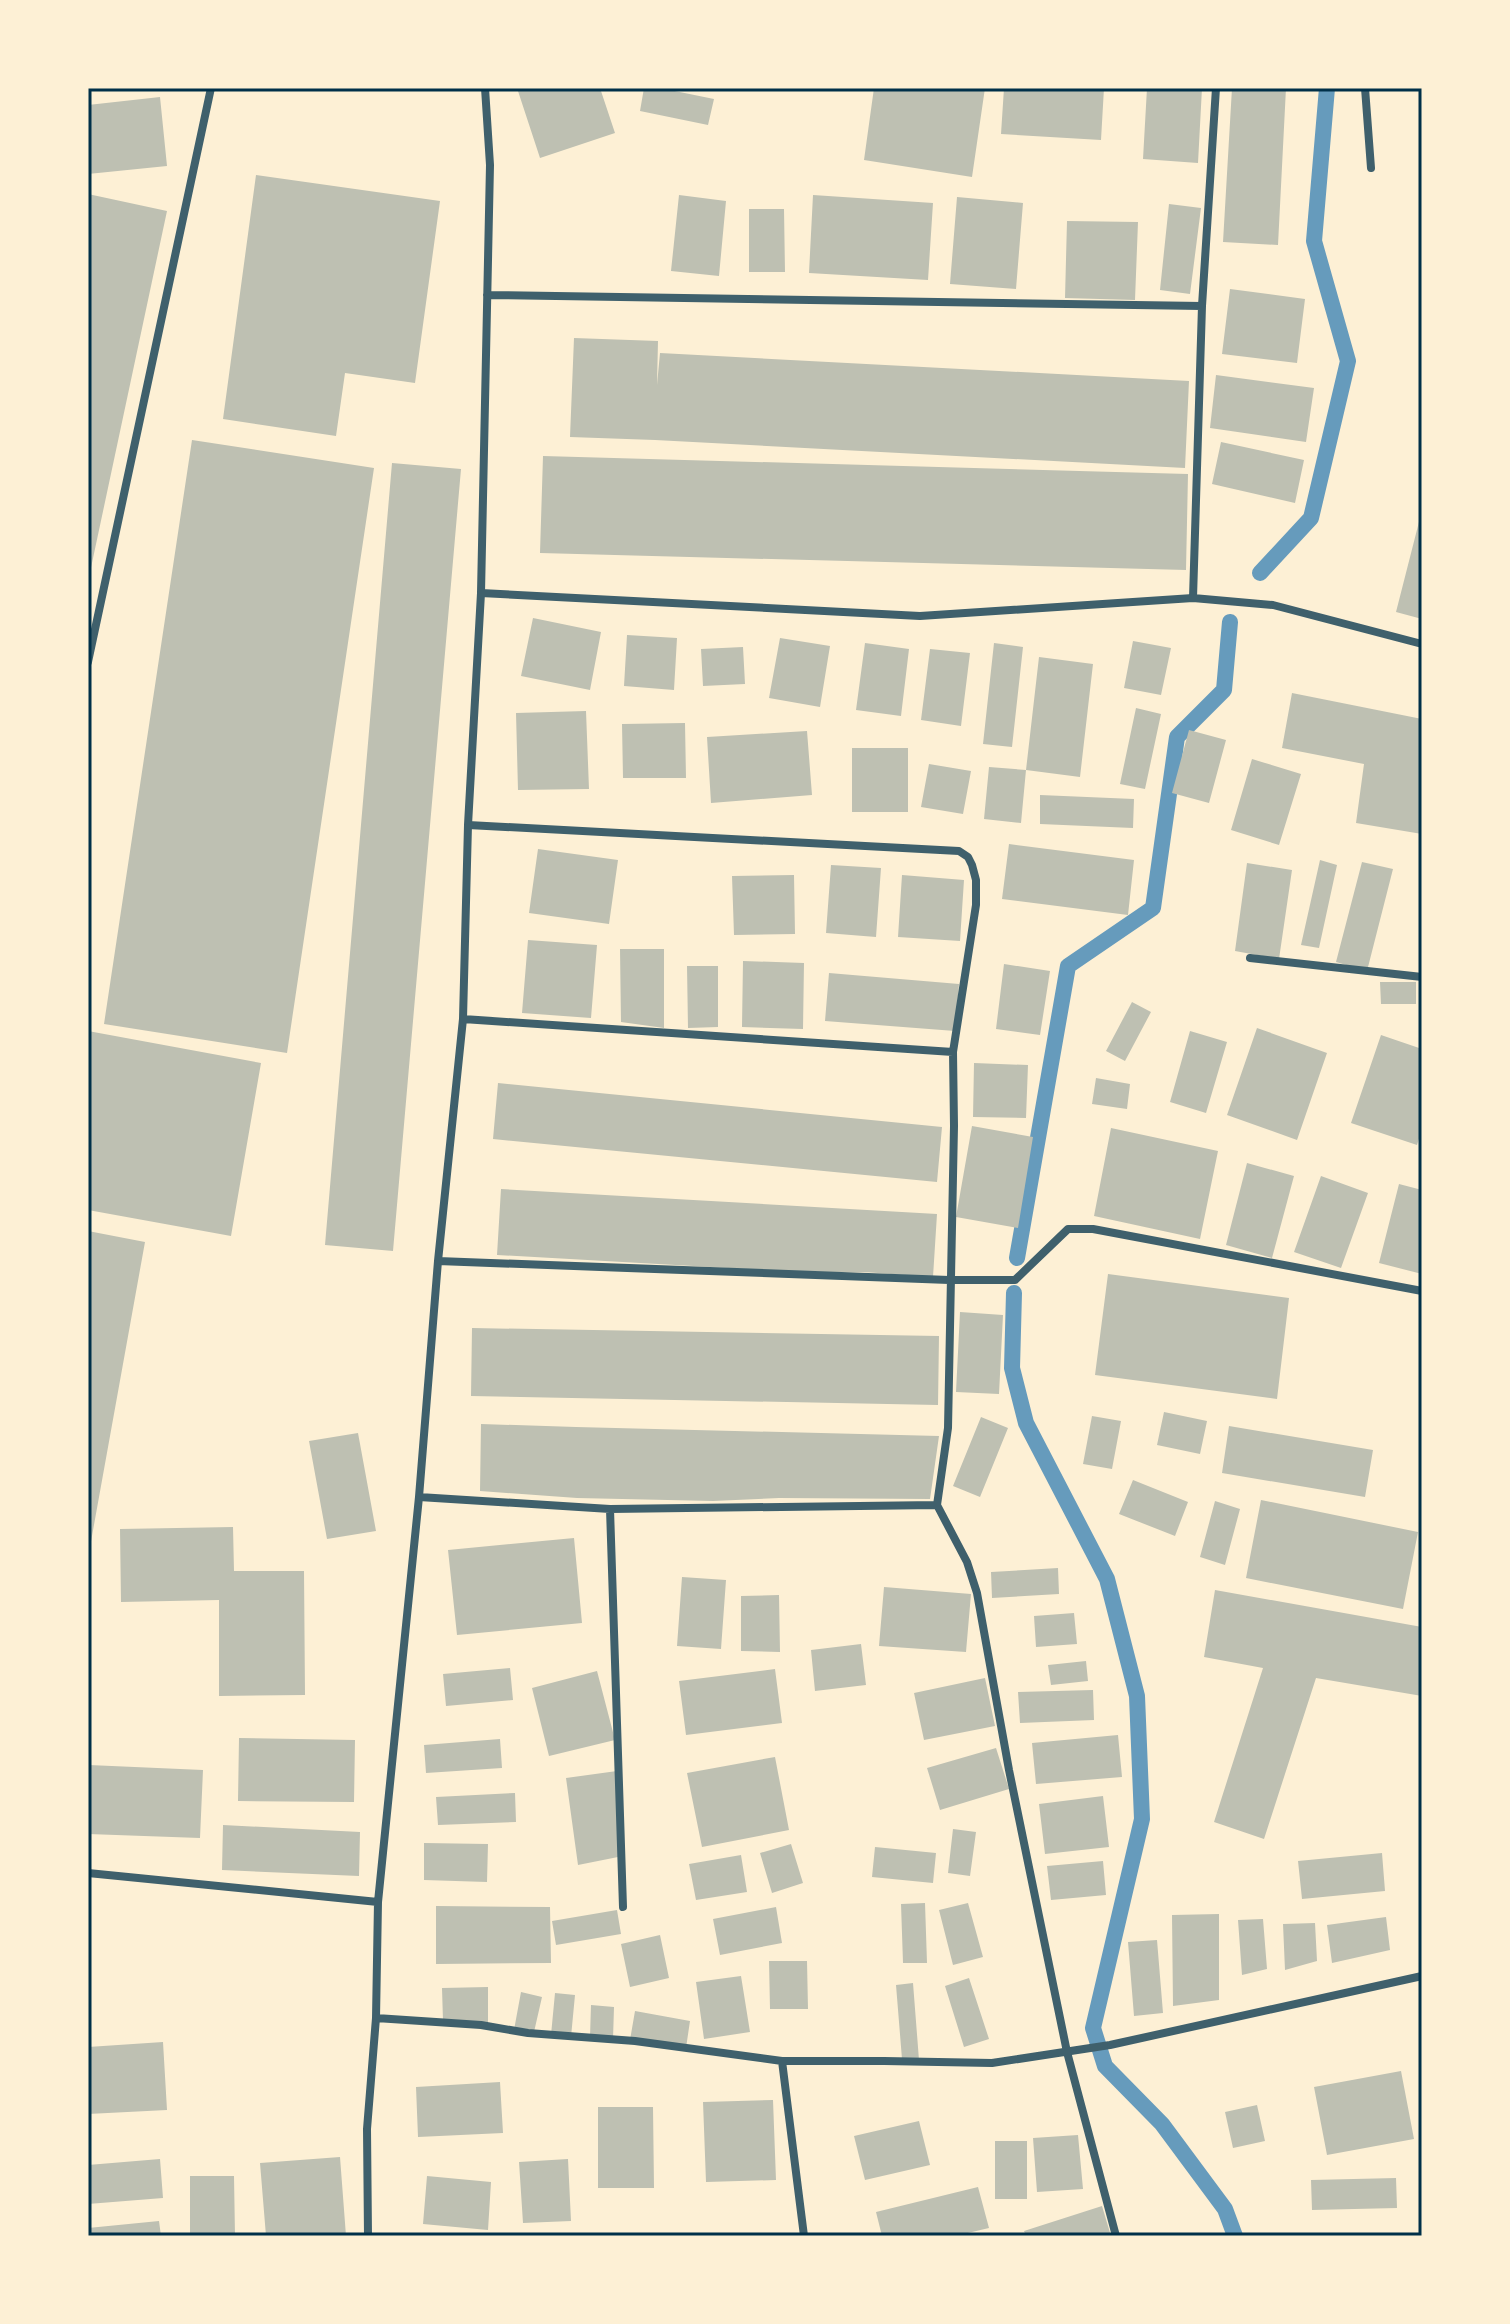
<svg xmlns="http://www.w3.org/2000/svg" width="1510" height="2324" font-family="Figtree,sans-serif">
	<style>
		.lines { fill: none; stroke-linecap: round; stroke-linejoin: round }
		.stream { stroke: #669bbc; stroke-width: 16 }
		.building { fill: #bec0b2 }
		.minor { stroke: #3f606c; stroke-width: 8 }
		.neatline { fill: none; stroke: #003049; stroke-width: 3 }
	</style>
	<rect width="100%" height="100%" fill="#fdf0d5"/>
	<g class="lines">
		<path class="stream" d="M1260 573 1311 518 1348 361 1314 241 1327 88
			M1017 1258 1068 966 1153 908 1177 737 1224 690 1230 622
			M1014 1293 1012 1368 1026 1423 1107 1579 1137 1696 1142 1819 1093 2028 1105 2066 1162 2124 1225 2209 1235 2236"/>
	</g>
	<path class="building" d="M517 88H600L615 133 540 158Z
		M644 88H660L714 99 708 125 640 111Z
		M874 88H985L972 177 864 160Z
		M1004 88H1104L1101 140 1001 134Z
		M1147 88H1202L1198 163 1143 159Z
		M1232 88H1286L1278 245 1223 242Z
		M160 97 167 166 88 174V105Z
		M256 175 440 201 415 383 345 373 336 436 223 419Z
		M88 194 167 211 89 577H88Z
		M679 195 726 201 719 276 671 271Z
		M813 195 933 203 928 280 809 273Z
		M957 197 1023 203 1016 289 950 284Z
		M1169 204 1201 208 1190 294 1160 290Z
		M749 209H784L785 272H749Z
		M1067 221 1138 222 1135 300 1065 298Z
		M1230 289 1305 299 1297 363 1222 354Z
		M574 338 658 341 657 385 660 353 1189 381 1185 468 655 440 570 437Z
		M1216 375 1314 388 1306 442 1210 428Z
		M192 440 374 468 287 1053 104 1024Z
		M1221 442 1304 460 1295 503 1212 484Z
		M543 456 1188 474 1186 570 540 553Z
		M392 463 461 469 393 1251 325 1245Z
		M1421 514H1422V619L1396 612Z
		M533 618 601 632 590 690 521 676Z
		M627 635 677 638 674 690 624 686Z
		M780 638 830 646 820 707 769 698Z
		M1133 641 1171 648 1161 695 1124 688Z
		M865 643 909 649 901 716 856 710Z
		M994 643 1023 647 1012 747 983 744Z
		M743 647 745 684 703 686 701 649Z
		M930 649 970 653 961 726 921 720Z
		M1039 657 1093 664 1080 777 1026 770Z
		M1292 693 1422 719V834L1356 823 1364 764 1282 748Z
		M1136 708 1161 714 1145 789 1120 784Z
		M586 711 589 789 518 790 516 713Z
		M685 723 686 778H623L622 724Z
		M1189 730 1226 740 1209 803 1172 793Z
		M807 731 812 795 711 803 707 737Z
		M852 748H908V812H852Z
		M1252 759 1301 774 1279 845 1231 830Z
		M929 764 971 771 963 814 921 807Z
		M989 767 1026 770 1021 823 984 819Z
		M1040 795 1134 799 1133 828 1040 824Z
		M1009 844 1134 860 1128 915 1002 899Z
		M538 849 618 860 609 924 529 913Z
		M1320 860 1337 865 1319 948 1301 945Z
		M1362 862 1393 869 1367 971 1336 962Z
		M1247 863 1292 870 1279 959 1235 951Z
		M831 865 881 868 876 937 826 933Z
		M794 875 795 934 734 935 732 876Z
		M902 875 964 880 960 941 898 937Z
		M528 940 597 945 591 1018 522 1013Z
		M620 949H664V1028L621 1022Z
		M743 961 804 963 803 1029 742 1027Z
		M1004 964 1050 971 1040 1035 996 1029Z
		M687 966H718V1027L688 1028Z
		M829 973 959 984 955 1031 825 1021Z
		M1380 982H1416V1004H1381Z
		M1132 1002 1151 1012 1125 1061 1106 1051Z
		M1257 1028 1327 1053 1297 1140 1227 1115Z
		M88 1031 261 1063 231 1236 88 1210Z
		M1190 1031 1227 1042 1206 1113 1170 1102Z
		M1381 1035 1422 1049V1129L1417 1145 1351 1123Z
		M974 1063 1028 1065 1026 1118 973 1117Z
		M1096 1078 1130 1084 1127 1109 1092 1104Z
		M498 1083 942 1127 937 1182 493 1139Z
		M972 1126 1033 1137 1018 1228 956 1217Z
		M1111 1128 1218 1151 1200 1239 1094 1216Z
		M1247 1163 1294 1176 1272 1258 1226 1245Z
		M1321 1176 1368 1193 1341 1268 1294 1252Z
		M1399 1184 1422 1190V1274L1379 1263Z
		M501 1189 937 1214 933 1277 864 1272H798L497 1255Z
		M88 1231 145 1242 90 1547H88Z
		M1108 1274 1289 1298 1277 1399 1095 1375Z
		M960 1312 1003 1315 999 1394 956 1392Z
		M472 1328 939 1336 938 1405 471 1396Z
		M1164 1412 1207 1421 1200 1454 1157 1445Z
		M1092 1416 1121 1421 1112 1469 1083 1464Z
		M981 1417 1008 1428 980 1497 953 1486Z
		M481 1424 576 1427 939 1436 930 1499 779 1498 713 1501 577 1498 480 1491Z
		M1229 1426 1373 1450 1365 1497 1222 1473Z
		M358 1433 376 1531 327 1539 309 1441Z
		M1133 1480 1188 1502 1175 1536 1119 1514Z
		M1261 1500 1418 1532 1403 1609 1246 1578Z
		M1215 1501 1240 1509 1225 1565 1200 1557Z
		M233 1527 234 1571H304L305 1695 219 1696V1600L121 1602 120 1529Z
		M574 1538 582 1623 457 1635 448 1550Z
		M1058 1568 1059 1594 992 1598 991 1572Z
		M682 1577 726 1580 721 1649 677 1646Z
		M884 1587 971 1594 966 1652 879 1646Z
		M1215 1590 1422 1627V1696L1316 1678 1264 1839 1214 1822 1263 1668 1204 1657Z
		M779 1595 780 1652 741 1651V1596Z
		M1074 1613 1077 1644 1036 1647 1034 1616Z
		M861 1644 866 1685 815 1691 811 1650Z
		M1086 1661 1088 1681 1051 1685 1048 1665Z
		M510 1668 513 1700 446 1706 443 1674Z
		M775 1669 782 1723 686 1735 679 1681Z
		M597 1671 615 1740 549 1756 532 1688Z
		M985 1678 995 1726 924 1740 914 1693Z
		M1093 1690 1094 1720 1020 1723 1018 1692Z
		M1118 1735 1122 1777 1036 1784 1032 1743Z
		M239 1738 355 1740 354 1802 238 1801Z
		M500 1739 502 1768 426 1773 424 1745Z
		M996 1748 1009 1789 940 1810 927 1768Z
		M775 1757 789 1830 702 1847 687 1773Z
		M89 1765 203 1770 200 1838 88 1834Z
		M617 1771 618 1857 578 1865 566 1778Z
		M515 1793 516 1822 438 1825 436 1797Z
		M1103 1796 1109 1847 1045 1854 1039 1804Z
		M223 1825 360 1832 359 1876 222 1870Z
		M953 1829 976 1832 970 1876 948 1873Z
		M424 1843 488 1844 487 1882 424 1880Z
		M791 1844 803 1883 772 1893 760 1853Z
		M875 1847 936 1853 933 1883 872 1877Z
		M1382 1853 1385 1891 1302 1899 1298 1861Z
		M741 1855 747 1892 696 1900 689 1864Z
		M1103 1861 1106 1895 1051 1900 1047 1866Z
		M925 1903 927 1963H903L901 1904Z
		M968 1903 983 1957 953 1965 939 1910Z
		M436 1906 550 1907 551 1963 436 1964Z
		M776 1907 782 1943 720 1955 713 1919Z
		M617 1910 621 1934 556 1945 552 1921Z
		M1219 1914V2000L1173 2006 1172 1915Z
		M1386 1917 1390 1950 1332 1963 1327 1925Z
		M1263 1919 1267 1969 1242 1975 1238 1920Z
		M1315 1923 1317 1961 1285 1970 1283 1924Z
		M660 1935 669 1978 630 1987 621 1944Z
		M1157 1940 1163 2013 1134 2016 1128 1942Z
		M769 1961H807L808 2009H770Z
		M741 1976 750 2032 704 2039 696 1982Z
		M969 1978 989 2039 964 2047 945 1986Z
		M913 1983 919 2060 902 2059 896 1985Z
		M488 1987V2025L443 2021 442 1988Z
		M521 1992 542 1997 534 2032 514 2030Z
		M555 1993 575 1995 571 2037 551 2035Z
		M591 2005 614 2007 613 2039 590 2037Z
		M635 2011 690 2021 686 2048 630 2040Z
		M163 2042 167 2110 88 2114V2047Z
		M1401 2071 1414 2139 1327 2155 1314 2087Z
		M500 2082 503 2133 418 2137 416 2087Z
		M773 2100 776 2180 706 2182 703 2102Z
		M1257 2105 1265 2141 1233 2148 1225 2112Z
		M598 2107H653L654 2188H598Z
		M919 2121 930 2165 865 2180 854 2136Z
		M1078 2135 1083 2189 1037 2192 1033 2138Z
		M995 2141H1027V2199H995Z
		M340 2157 346 2236H266L260 2163Z
		M160 2159 163 2198 88 2204V2165Z
		M568 2159 571 2221 523 2223 519 2162Z
		M190 2176H234L235 2236H190Z
		M427 2176 491 2182 488 2230 423 2224Z
		M1396 2178 1397 2208 1312 2210 1311 2180Z
		M978 2187 989 2228 955 2236H882L876 2212Z
		M1102 2206 1111 2236H1026L1024 2231Z
		M159 2221 161 2236H88V2228Z"/>
	<g class="lines">
		<path class="minor" d="M1365 88 1371 168
			M487 295 1202 306
			M481 593 920 616 1193 598 1273 605 1422 644
			M1193 598 1202 306 1216 88
			M88 662 211 88
			M468 825 959 851 968 857 972 865 976 880V905L953 1052 954 1126 948 1428 937 1505 967 1562 977 1593 1009 1770 1067 2052 1116 2236
			M1250 958 1422 977
			M463 1019 953 1052
			M438 1261 949 1280H1015L1068 1229H1093L1422 1291
			M419 1497 610 1509 937 1505
			M610 1509 623 1907
			M88 1873 378 1902
			M376 2018 481 2025 528 2033 635 2041 782 2061H884L992 2063 1110 2045 1422 1976
			M782 2061 804 2236
			M368 2236 367 2129 376 2018 378 1902 419 1497 438 1261 463 1019 468 825 481 593 490 165 485 88"/>
	</g>
	<rect width="1510" height="2324" fill="none" stroke="#fdf0d5" stroke-width="180"/>
	<rect x="90" y="90" width="1330" height="2144" class="neatline"/>
</svg>
